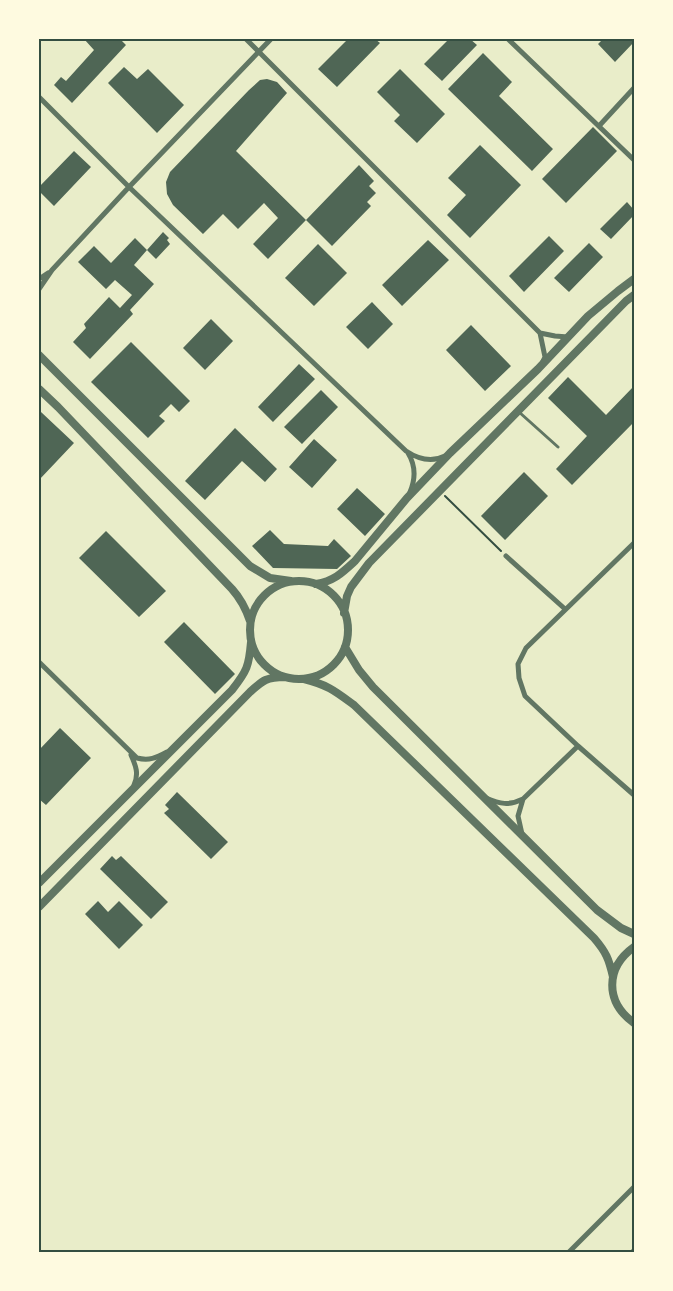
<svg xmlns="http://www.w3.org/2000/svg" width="673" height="1291" font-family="'Alegreya Sans',sans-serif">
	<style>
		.building { fill: #4f6655 }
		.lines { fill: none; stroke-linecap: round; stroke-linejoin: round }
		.path { stroke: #344e41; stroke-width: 2 }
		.service { stroke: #617663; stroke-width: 3 }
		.minor { stroke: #617663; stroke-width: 5 }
		.tertiary { stroke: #617663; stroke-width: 8 }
		.neatline { fill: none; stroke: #344e41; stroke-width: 2 }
	</style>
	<rect width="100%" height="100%" fill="#e9edc9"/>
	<path class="building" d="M84 39H120L126 45 72 103 54 85 61 77 66 81 94 50Z
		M348 39H375L380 43 337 87 318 69Z
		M449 39H470L477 45 442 81 424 64Z
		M603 39H634V42L615 62 598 44Z
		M483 53 512 82 499 96 553 149 532 171 448 89Z
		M124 67 137 79 148 69 184 105 157 133 108 83Z
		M400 69 445 114 417 143 394 121 400 115 377 92Z
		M267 79 277 82 287 93 236 151 306 220 359 165 374 181 369 186 376 193 367 202 371 206 332 246 306 220 268 259 253 244 278 218 264 203 238 229 223 214 203 234 173 205 167 194 166 182 170 172 249 90 260 80Z
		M593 127 617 151 566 203 542 179Z
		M480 145 521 185 470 238 447 215 466 195 448 178Z
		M74 151 91 167 54 206 39 191V187Z
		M627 202 634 210V215L611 239 600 229Z
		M163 232 169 238 167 240 170 244 156 259 147 250Z
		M549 236 564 251 524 292 509 276Z
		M135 238 147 250 134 265 154 284 130 310 133 314 90 359 73 342 86 328 84 324 109 297 120 308 132 295 115 280 106 289 78 262 94 246 111 263Z
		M428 240 449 260 402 306 382 285Z
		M589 243 603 257 569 292 554 278Z
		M318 244 347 273 314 306 285 278Z
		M372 302 393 324 368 349 346 327Z
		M211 319 233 341 205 370 183 348Z
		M471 325 511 366 485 391 446 350Z
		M131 342 190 401 179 412 171 404 159 416 165 421 148 438 91 382Z
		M299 364 315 379 273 422 258 407Z
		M568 377 606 415 634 386V422L572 485 556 469 587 436 548 398Z
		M321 390 338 407 302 444 284 427Z
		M41 412 74 443 39 480V414Z
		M235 428 277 469 265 482 242 461 205 500 185 481Z
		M314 439 337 460 312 488 289 467Z
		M524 472 548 496 505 540 481 516Z
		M357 488 385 514 365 536 337 509Z
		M270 530 284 544 328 546 334 539 351 556 337 569 273 568 252 546Z
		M106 531 166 591 139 617 79 558Z
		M184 622 235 674 215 694 164 642Z
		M60 728 91 758 46 805 39 799V750Z
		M177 792 228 842 211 859 164 813 169 809 165 805Z
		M112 856 116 860 121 856 168 902 151 919 100 869Z
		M98 901 108 912 119 901 143 925 119 949 85 914Z"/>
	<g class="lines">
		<path class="path" d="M445 496 501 551"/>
		<path class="service" d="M519 412 558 447
			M631 1252 634 1249"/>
		<path class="minor" d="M246 39 540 333 555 336 568 337
			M508 39 634 160
			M39 97 129 187 406 451C418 459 431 463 445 456
			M599 126 634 88
			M39 279 48 273
			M39 289 52 270 129 187 271 39
			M540 333 545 357 543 361
			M408 453C416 466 416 478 410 492
			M506 556 565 609
			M39 662 137 758C149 761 156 758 167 752
			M578 746 634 795
			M131 755C136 766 139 774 134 785
			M486 798C500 804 509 806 523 799L578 746 525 696 519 678 518 664 526 648 634 543
			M522 834 518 816 523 799
			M569 1252 634 1187"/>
		<path class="tertiary" d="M39 355 250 566 270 578 291 581
			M39 389 58 407 232 589C241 599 246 609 250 621
			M250 630a49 49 0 1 1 98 0a49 49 0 1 1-98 0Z
			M316 584C334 581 342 573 355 561L407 498 450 453 538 369 588 316 618 291 634 279
			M344 613 347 596 351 587 369 563 626 301 634 295
			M345 647 359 670 373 687 597 910 621 928 634 934
			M304 679C328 685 335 691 354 705L594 938C606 952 609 959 613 977
			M39 883 232 690C247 671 249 666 251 642
			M39 907 250 692C263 680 267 677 285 677
			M634 947C605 968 605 1002 634 1023"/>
	</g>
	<rect width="673" height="1291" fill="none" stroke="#fefae0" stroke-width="80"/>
	<rect x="40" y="40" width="593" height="1211" class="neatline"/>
</svg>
